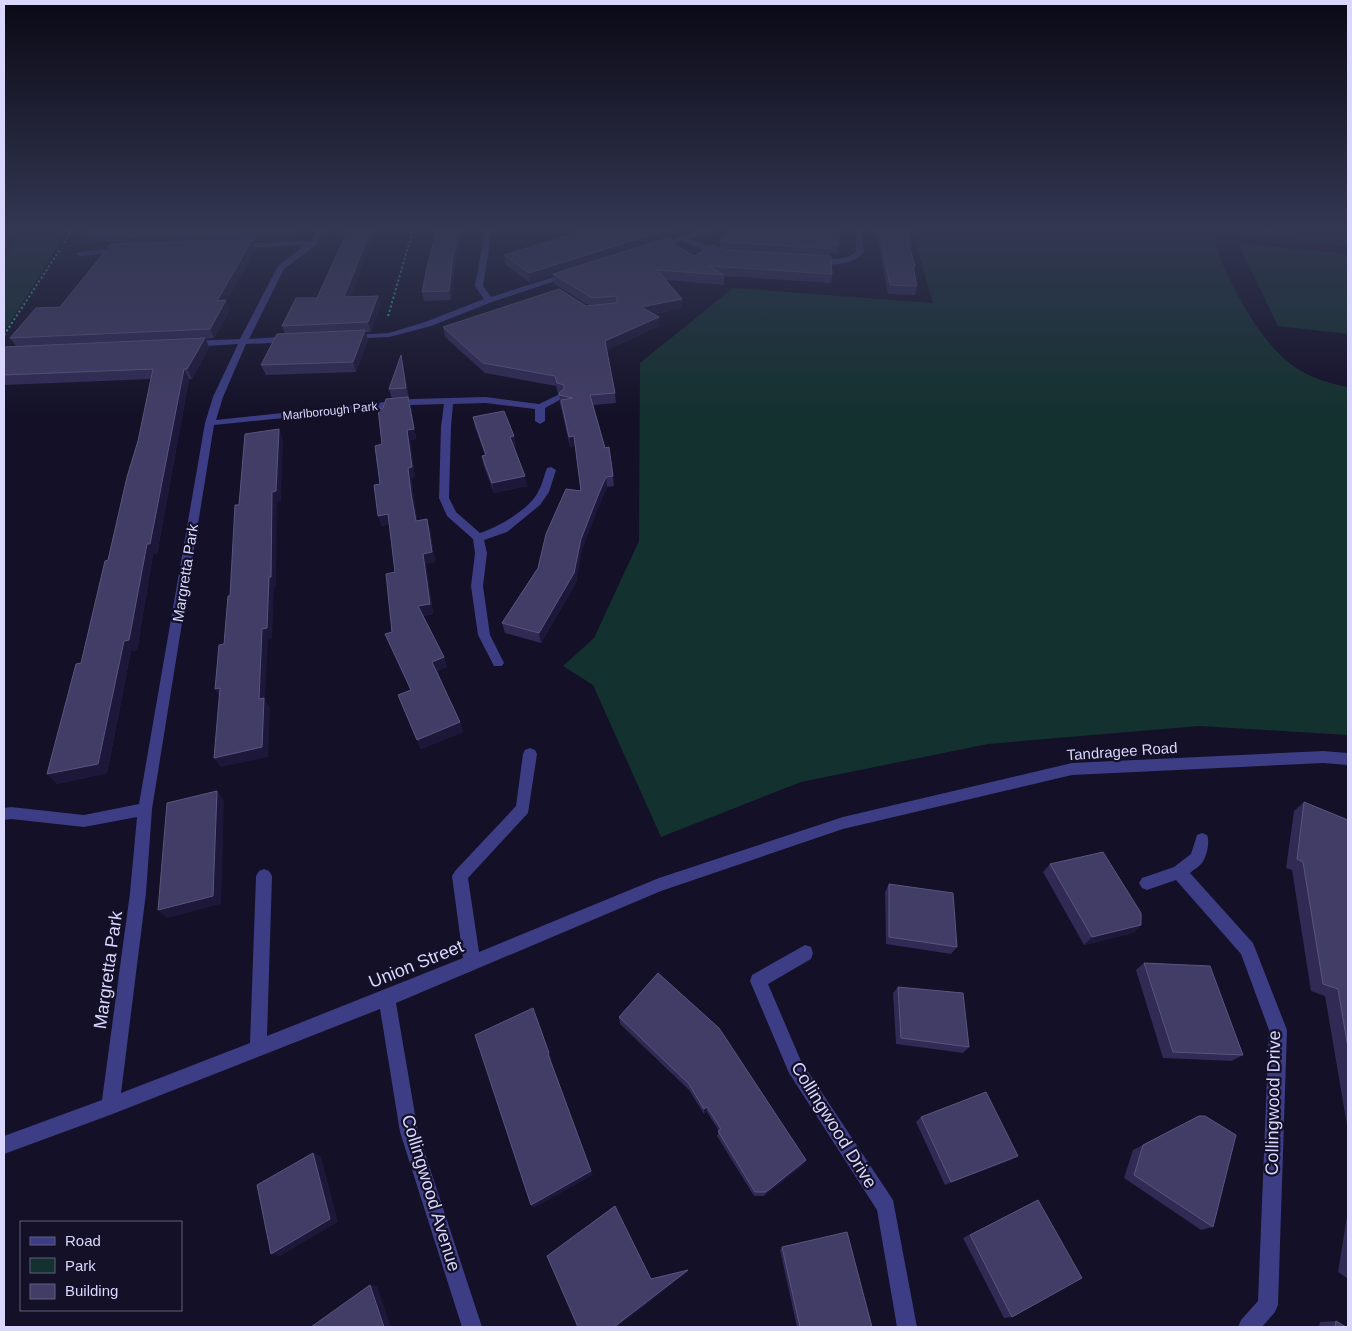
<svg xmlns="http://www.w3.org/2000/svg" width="1352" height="1331" font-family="Helvetica,sans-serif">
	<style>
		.green { fill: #13312e }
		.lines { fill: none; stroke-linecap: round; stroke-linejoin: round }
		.path { stroke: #33b6a8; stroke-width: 2; stroke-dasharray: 2 2.5; stroke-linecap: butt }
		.minor { fill: #3c3d84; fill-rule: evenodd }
		.wall { fill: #302a54 }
		.shaded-wall { fill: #1d183a }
		.building { fill: #423d66; stroke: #5a557e }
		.labels { text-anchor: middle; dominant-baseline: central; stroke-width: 4.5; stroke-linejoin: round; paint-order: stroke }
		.far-street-label { font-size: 12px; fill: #d9d7fe; stroke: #131027 }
		.street-label { font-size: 15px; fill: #d9d7fe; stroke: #131027 }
		.near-street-label { font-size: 18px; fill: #d9d7fe; stroke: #131027 }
	</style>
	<rect width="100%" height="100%" fill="#131027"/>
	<path class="green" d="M21 230H68L4 332V258Z
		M912 230H1212C1217 239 1217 250 1221 260 1237 297 1265 350 1301 371 1315 379 1332 384 1348 387V735L1199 726 988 744 801 782 661 837 593 685 563 666 594 638 639 541 640 363 733 288 933 303Z
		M1243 230H1348V246L1246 235Z
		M1238 243 1348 254V334L1278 326Z"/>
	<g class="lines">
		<path class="path" d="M64 243 71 230
			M388 316 413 230
			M4 335 61 248"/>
		<path class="minor" d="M4 230H7V231L4 233Z
			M317 230H324L316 245 284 269 249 339 291 336 295 339 291 342 246 344 223 397 216 420 413 399 486 397 539 404 560 394 565 397 545 408V421L540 424 535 421V409L486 403 453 404 451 427 449 498 456 512 480 533C498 527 531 509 539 490 543 483 544 475 547 468L551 467 556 470 549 492 540 505 507 532 484 540 487 553 483 586 490 635 504 663 502 666H494L478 635 471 586 475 553 473 539 447 516 439 498 441 427 444 404 413 405 214 425 152 809 146 893 121 1093 250 1043 256 876 259 871 264 869 269 871 272 876 267 1036 463 958 452 876 455 871 516 806 523 754 525 750 530 748 535 750 537 754 528 813 468 878 479 952 659 878 843 817 1072 763 1323 751 1348 753V765L1323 763 1072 775 843 829 661 891 396 1003 418 1132 482 1327H462L400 1132 380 1009 110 1115 4 1154V1136L102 1100 130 893 137 817 84 827 11 819 4 820V808L11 807 84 815 139 804 205 423 213 397 238 344 191 347 187 344 191 341 240 339 278 266 305 245 238 248 234 246 235 244 311 241Z
			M485 230H492L483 286 491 297 566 273 573 275 492 302 431 326 389 337 348 339V335H351L389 333 425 322 484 299 475 286Z
			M701 230H712L689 239 725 252V256H719L682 241 657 249 653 247Z
			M856 230H862L864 253C850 266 829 266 811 263L810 261C821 254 839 265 856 252Z
			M123 247 127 249 126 251 80 256 76 254 80 252Z
			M1202 833 1207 835C1210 842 1207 856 1202 863 1199 867 1193 870 1190 873L1253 943 1287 1030 1278 1305 1275 1312 1262 1327H1238L1241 1320 1258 1301 1269 1030 1241 954 1176 880 1147 890 1142 888 1139 883 1142 878 1174 867 1191 854 1197 835Z
			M805 945 811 947 813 953 811 959 768 984 801 1061 893 1200 917 1327H897L877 1210 789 1073 750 981 752 975Z"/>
	</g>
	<path class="wall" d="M88 230H295L292 235 263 236 260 241H253L256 249 226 301 230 310 214 338 205 339 209 347 192 379H189L157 554H153L137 650 131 651 107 773 57 784 81 663 108 560 138 441 151 379 4 385V347L16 346 10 338 60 307 121 244 119 241 90 242 85 233Z
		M586 230H670V237L672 243 694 256 719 248 720 240 839 244 837 253H830V256L832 274 831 283 724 276V285L666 280 682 299V308L654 314 659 317V326L607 350 615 393 616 403 593 405 613 476 614 486 607 487 600 503 582 549 576 583 541 643 505 633 502 623 538 568 581 491 575 446 570 447 560 403 559 393H558L556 386 485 373 445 337 443 327 590 306 554 284 553 275 530 283 505 264 504 255Z
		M876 230H908L910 238 908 244 915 266 914 270 917 286 915 295 888 294Z
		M455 266 451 300 424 301 422 292Z
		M351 296H378L381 305 371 332H366L368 340 356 372 266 375 261 365 285 334 282 326 317 298Z
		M401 355 403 364 409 398H408L411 407 416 439 410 440 415 477 411 478 417 520 430 529 435 562 426 564 433 614 423 616 444 657 447 667 437 671 460 722 463 732 421 749 398 695 411 690 385 634 392 632 395 572 390 524 381 526 380 484 383 408 392 399 389 389Z
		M473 417 514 436 516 446H514L527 486 494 493 484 466 482 456 485 455 475 427Z
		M1304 802 1348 820V1125H1347L1325 996 1311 991 1292 870 1286 868 1294 811Z
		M1050 864 1141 925 1133 933 1084 945 1043 872Z
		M889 884 957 947 951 954 886 944 885 892Z
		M1144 963 1243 1055 1232 1061 1163 1058 1136 970Z
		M898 987 969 1047 963 1053 896 1044 893 993Z
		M619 1017 803 1165 764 1196H754L717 1136 719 1131 707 1112 704 1114 689 1090 620 1024Z
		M1199 1116 1213 1227 1201 1230 1124 1178 1133 1150Z
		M921 1117 1011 1160 945 1185 916 1122Z
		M1038 1200 1012 1317 1004 1318 963 1238Z
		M1348 1210V1279L1338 1272Z
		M782 1247 872 1327H797L780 1250Z
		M1336 1321 1346 1327H1319L1320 1322Z"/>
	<path class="shaded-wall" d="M258 230H260L263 236 260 241 257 232Z
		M291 230H295L292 235Z
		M371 230H377L347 306 344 297Z
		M460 230H464L455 266 451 300 449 291 453 257Z
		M666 230H670V238L530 283 529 273Z
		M252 240 256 249 226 301 230 310 214 338 210 329 217 301Z
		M378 296 381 305 371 332 368 322Z
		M682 299V308L641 316V307Z
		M659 317V326L606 351 605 341Z
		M365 330 368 340 356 372 353 362Z
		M205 338 209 347 192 379 187 369Z
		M401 355 403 364 409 398 406 388Z
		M184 369 189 379 157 554H153L137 650 131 651 107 773 57 784 47 774 124 641Z
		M408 397 411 407 416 439 410 440 415 477 411 478 419 531 416 521 408 468 407 430Z
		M279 429 283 439 281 501 277 502 276 587H274L272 638 268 639 265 700 270 708 268 757 221 767 214 758 259 699 262 629 272 492Z
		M514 436 516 446 512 447 510 437Z
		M574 436 575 446 570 447 569 437Z
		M525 476 527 486 494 493 492 483Z
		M606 477 607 487 582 549 576 583 541 643 539 633 581 539Z
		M388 514 392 524 381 526 378 516Z
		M427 519 430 529 435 562 426 564 433 614 421 616 418 606Z
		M444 657 447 667 436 672 432 662Z
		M220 688 221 699 215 689Z
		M460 722 463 732 421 749 417 740Z
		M217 791 224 800 221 904 167 918 158 910Z
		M1141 925 1133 933 1084 945 1092 937Z
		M536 1015 552 1059 550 1060 593 1175 534 1208 531 1205 548 1054Z
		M707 1107V1112L704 1114V1109Z
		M313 1153 321 1157 338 1222 280 1256 271 1254Z
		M1018 1156 1011 1160 945 1185 951 1182Z
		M806 1160 803 1165 764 1196 766 1192Z
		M688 1270V1272L617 1327H614Z
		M370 1285 377 1286 391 1327H384Z"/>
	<path class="building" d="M88 230H258L257 232 117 237 121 232 85 233Z
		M348 230H371L344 297 378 296 368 322 282 326 296 298H317Z
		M437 230H460L453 257 449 291 422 292 428 263Z
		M586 230H666L529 273 504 255Z
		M735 230H838L839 244H830L831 249 726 242 720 240Z
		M879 230H908L910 238H907L915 266H913L917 286 890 285Z
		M671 237 672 243 694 256 712 245 725 250 831 256 832 274 709 266 724 275 657 270 682 299 641 307 659 317 605 341 615 393 590 395 605 448 609 447 613 476 606 477 599 493 581 539 574 573 539 633 502 623 538 568 546 534 566 489 581 491 574 436 569 437 561 400 573 398 559 395V393L564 389V385L557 383 555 376 483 363 443 327 559 289 586 306 615 303 617 302V296L592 298 553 274Z
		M252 240 217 301 226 300 210 329 10 338 36 308 60 307 111 244Z
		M365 330 353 362 261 365 277 334Z
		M205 338 187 369H184L150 544H147L129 640 124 641 98 764 47 774 76 664 81 663 105 561 108 560 127 477 138 441 153 369 4 375V347Z
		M401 355 406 388 389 389Z
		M408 397 414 429 407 430 412 467 408 468 411 494 416 521 427 519 432 552 423 554 430 604 418 606 444 657 432 662 460 722 417 740 398 695 411 690 385 634 392 632 386 574 395 572 388 514 378 516 374 485 380 484 375 446 382 444 378 409 383 408 386 399Z
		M504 411 514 436 510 437 525 476 492 483 482 456 486 455 473 417Z
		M279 429 276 491 272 492 271 577H269L267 628 262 629 259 699 264 698 262 747 214 758 220 688 215 689 219 645 224 644 228 596H230L235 505H239L245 434Z
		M217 791 213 896 158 910 167 803Z
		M1304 802 1348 820V1048L1338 989 1323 984 1303 862 1297 859Z
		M1103 852 1141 913V925L1092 937 1050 864Z
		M889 884 953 893 957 947 889 937Z
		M1144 963 1210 966 1243 1055 1173 1052Z
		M658 973 719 1028 806 1160 766 1192H755L718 1131 721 1129 707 1107 704 1109 689 1084 619 1017Z
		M898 987 963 993 969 1047 901 1038Z
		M533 1008 549 1053 548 1054 591 1171 531 1205 475 1035Z
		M986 1092 1018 1156 951 1182 921 1117Z
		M1199 1116H1205L1236 1135 1213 1227 1134 1175 1143 1145Z
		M313 1153 330 1219 271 1254 257 1185Z
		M1038 1200 1082 1278 1012 1317 970 1235Z
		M615 1206 651 1279 688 1270 614 1327H578L547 1256Z
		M847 1232 872 1327H800L782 1247Z
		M370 1285 384 1327H311Z
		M1336 1321 1346 1327H1335Z"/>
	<linearGradient id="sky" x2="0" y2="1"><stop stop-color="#0a0915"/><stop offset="0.55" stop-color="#333752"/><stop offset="1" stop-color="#333752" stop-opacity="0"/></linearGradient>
	<rect width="1352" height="417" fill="url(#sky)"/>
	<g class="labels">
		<g class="far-street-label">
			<text transform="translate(330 411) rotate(-6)">Marlborough Park</text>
		</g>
		<g class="street-label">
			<text transform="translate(185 573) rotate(-81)">Margretta Park</text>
			<text transform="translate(1122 751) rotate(-4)">Tandragee Road</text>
		</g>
		<g class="near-street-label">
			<text transform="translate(416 964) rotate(-22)">Union Street</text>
			<text transform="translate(108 970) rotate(-82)">Margretta Park</text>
			<text transform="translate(1273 1103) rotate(-89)">Collingwood Drive</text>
			<text transform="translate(834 1125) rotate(58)">Collingwood Drive</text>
			<text transform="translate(431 1193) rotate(73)">Collingwood Avenue</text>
		</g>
	</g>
	<rect width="1352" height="1331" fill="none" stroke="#d9d7fe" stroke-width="10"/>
	<rect x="20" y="1221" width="162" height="90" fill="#131027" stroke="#62607d"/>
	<rect x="30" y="1237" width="25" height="8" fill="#3c3d84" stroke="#62607d"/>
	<text x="65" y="1246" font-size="15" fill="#d9d7fe">Road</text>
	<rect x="30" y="1258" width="25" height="15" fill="#13312e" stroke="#62607d"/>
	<text x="65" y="1271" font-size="15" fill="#d9d7fe">Park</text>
	<rect x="30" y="1284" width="25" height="15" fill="#423d66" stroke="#62607d"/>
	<text x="65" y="1296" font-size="15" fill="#d9d7fe">Building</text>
</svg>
